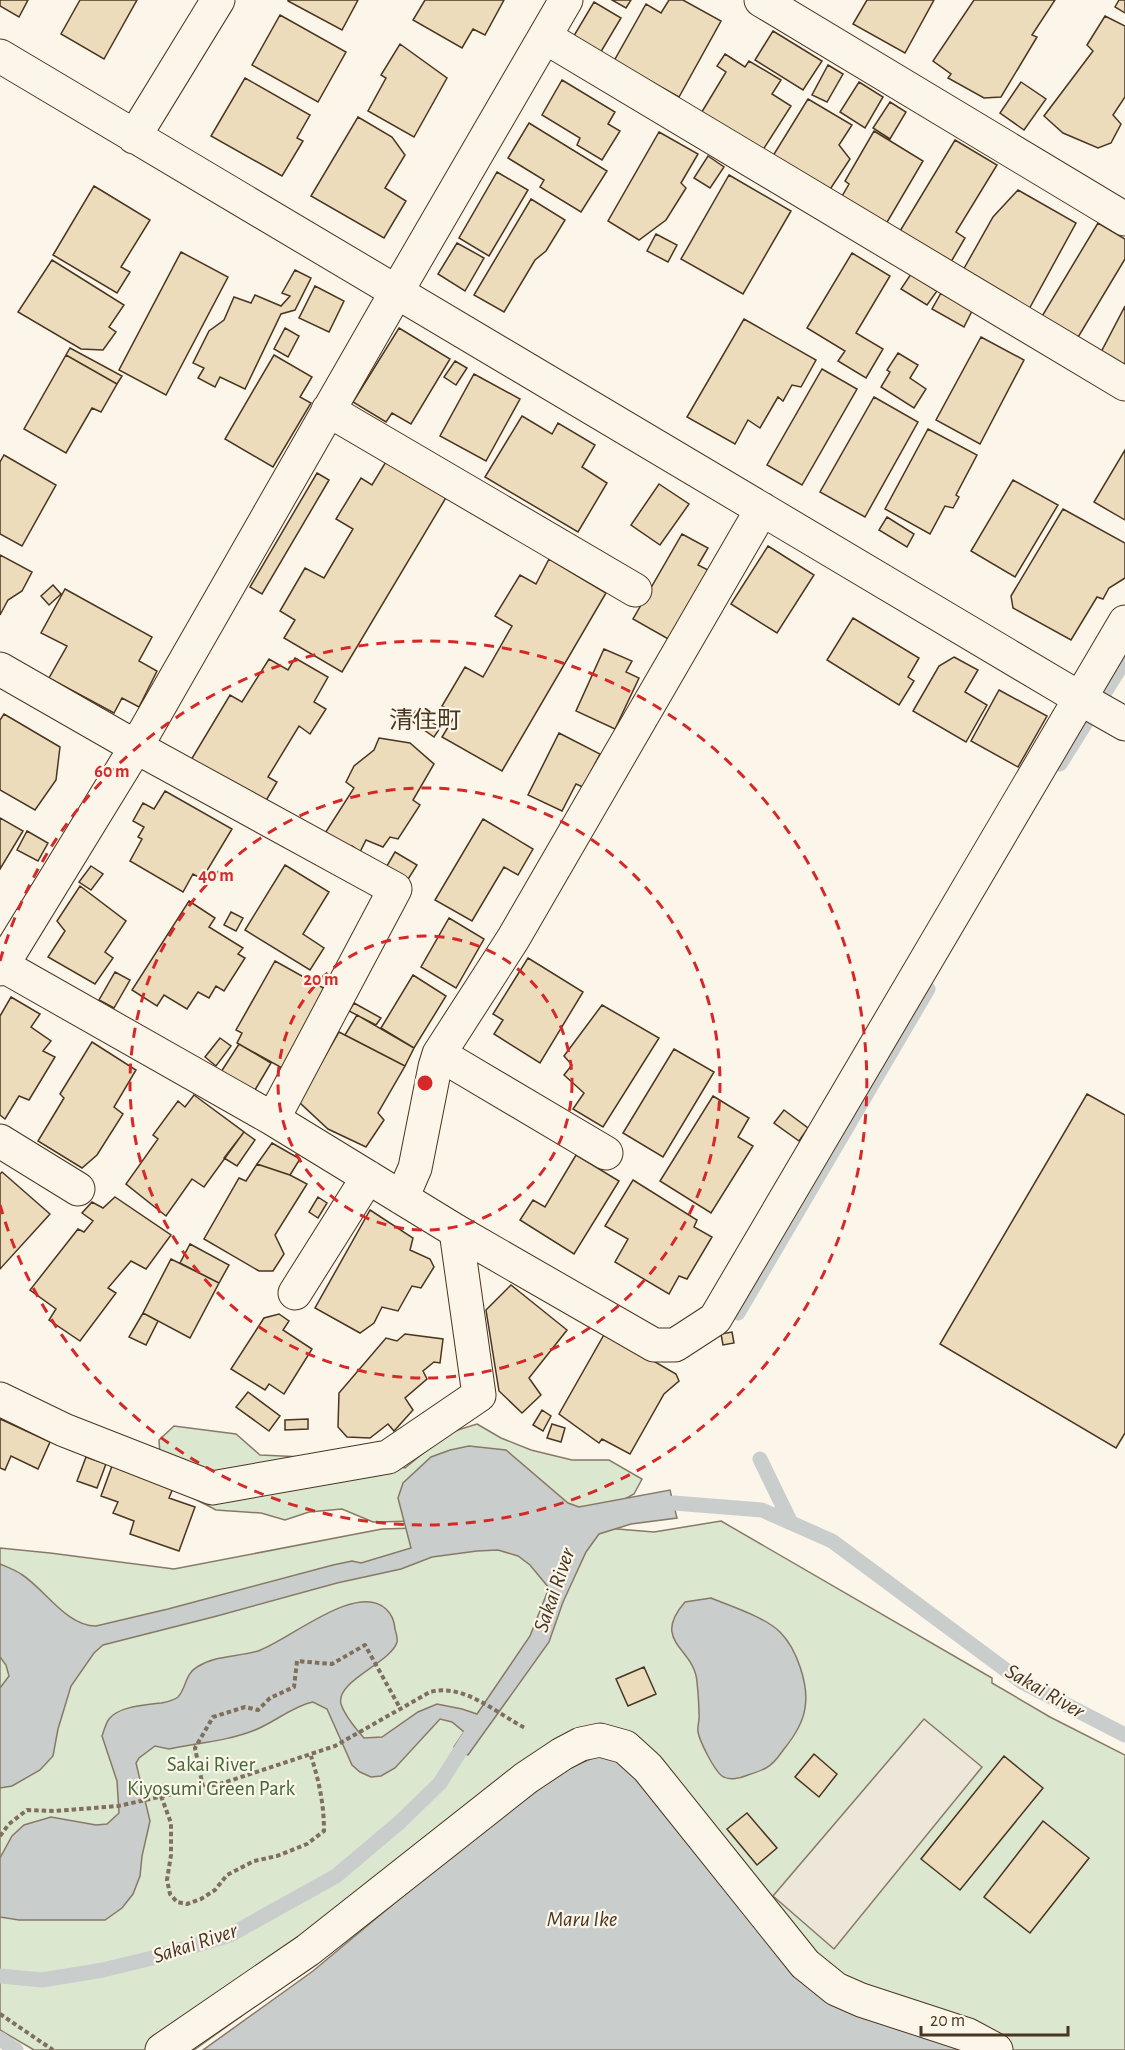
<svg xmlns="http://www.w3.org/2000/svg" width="1125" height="2050" font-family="'Alegreya Sans','Noto Sans JP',sans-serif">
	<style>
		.green { fill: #dce7d0; stroke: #887966; stroke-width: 1.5 }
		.parking { fill: #ede7d9; stroke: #887966; stroke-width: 1.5 }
		.water { fill: #c9cecd; stroke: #887966; stroke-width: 1.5 }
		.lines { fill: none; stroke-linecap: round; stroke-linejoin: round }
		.stream { stroke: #c9cecd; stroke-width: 15 }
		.building { fill: #ecdcbc; stroke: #4a3520; stroke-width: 1.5 }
		.minor-casing { stroke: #4a3520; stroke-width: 35 }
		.tertiary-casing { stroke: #4a3520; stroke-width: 35 }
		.path { stroke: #7f6f5c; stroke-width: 4; stroke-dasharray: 4.5 3; stroke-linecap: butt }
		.minor { stroke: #fbf6e9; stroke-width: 33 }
		.tertiary { stroke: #fbf6e9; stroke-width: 33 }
		.ring { fill: none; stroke: #d62828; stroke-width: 3; stroke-dasharray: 10 8 }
		.labels { text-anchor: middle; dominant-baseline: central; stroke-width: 4.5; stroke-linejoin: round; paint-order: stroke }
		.park-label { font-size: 21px; fill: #436837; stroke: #fbf6e9 }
		.water-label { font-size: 22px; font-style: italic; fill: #4a3520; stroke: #fbf6e9 }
		.quarter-label { font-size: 24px; fill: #4a3520; stroke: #fbf6e9 }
		.centre { fill: #d62828; stroke: #fbf6e9; stroke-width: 3 }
		.ring-label { font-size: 18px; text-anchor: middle; font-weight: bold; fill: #d62828; stroke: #fbf6e9; stroke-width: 4.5; stroke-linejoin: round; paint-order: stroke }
	</style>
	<rect width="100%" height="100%" fill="#fbf6e9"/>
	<path class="green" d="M477 1424 501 1438 531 1450 572 1460H609L642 1479 634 1494 614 1505 419 1521 373 1522 342 1509 309 1512 285 1520 261 1513 216 1510 187 1495 160 1455 159 1440 174 1426 236 1434 260 1455 304 1457 341 1451 405 1468 448 1433Z
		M721 1521 992 1678V1683L1050 1717 1125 1755V2050H1010L981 2029 841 1975 588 1754 318 1961 194 2050H34L0 2030V1548L50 1553 174 1569 382 1529 556 1524 654 1532Z"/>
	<path class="parking" d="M924 1719 982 1767 834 1949 773 1896Z"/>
	<path class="water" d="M469 1446 506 1450 568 1503 579 1507 670 1490 677 1518 631 1524 599 1534 586 1552 563 1602 549 1642 468 1755 454 1747 464 1732 452 1722 440 1719 395 1768 381 1776 371 1777 360 1772 352 1765 327 1709 313 1702C293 1706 275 1722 255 1730 228 1741 197 1743 169 1749L155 1746 139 1758 136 1763 150 1821 142 1856 140 1876 133 1894 122 1908 105 1920H19L0 1917V1858L12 1836 24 1825 51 1817 96 1825 107 1824 119 1813 117 1781 102 1736C104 1730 106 1723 109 1719 119 1706 146 1705 161 1703 166 1702 173 1701 178 1697 186 1689 185 1674 197 1667 216 1655 237 1657 258 1651 288 1641 357 1581 386 1609 392 1615 394 1620 395 1629 396 1633 398 1638 397 1642 391 1663 335 1681 341 1704 345 1716 356 1729 364 1738L382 1737 418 1712 437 1704 462 1709 477 1714 530 1636 549 1588 530 1565 518 1556 498 1550 477 1551 432 1557 401 1569 337 1583 217 1616 103 1645 94 1653 71 1686 58 1729 53 1756 40 1770 12 1786 0 1788V1688L9 1676 6 1665 0 1657V1564C7 1567 15 1570 21 1574 45 1589 66 1626 96 1626L168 1609 333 1565 352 1561 361 1563 411 1548 398 1498 403 1483 431 1457 450 1450Z
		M711 1598C730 1606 765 1617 780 1632 797 1649 809 1685 805 1708 803 1722 793 1738 784 1749 779 1756 774 1764 766 1768 760 1771 754 1773 748 1775 741 1778 729 1781 722 1776 714 1770 700 1742 698 1732 697 1726 700 1720 699 1714 699 1703 698 1692 697 1682 695 1648 650 1642 685 1602Z
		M605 1753 618 1755 872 2020C906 2032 943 2037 977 2050H203L313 1971 451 1856 564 1770Z"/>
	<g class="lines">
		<path class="stream" d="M1060 764 1125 660
			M738 1313 928 989
			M760 1459 791 1523
			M653 1507 674 1503 762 1510 832 1541 1022 1682 1125 1735
			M0 1976 42 1980 103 1970 152 1958 230 1935 336 1876 400 1822 440 1783 471 1734
			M0 2039 16 2050"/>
	</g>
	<path class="building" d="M0 0H28L19 17 0 6Z
		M80 0H137L104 59 61 34Z
		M288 0H358L342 30 288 1Z
		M425 0H504L485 35 473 29 462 48 413 20Z
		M612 0H631L626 8Z
		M669 0H683L721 21 679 97 614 61 646 4 661 13Z
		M867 0H934L905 53 853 24Z
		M974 0H1055L1032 35 1037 37 1001 97 984 98 948 78 951 74 933 61Z
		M1119 0H1125V13L1115 7Z
		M594 2 621 18 599 55 572 39Z
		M280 15 346 52 318 102 252 65Z
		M1105 16 1125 26V97L1113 115 1121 124 1111 143 1098 148 1063 133 1044 116 1093 51 1087 45Z
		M773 31 822 61 803 90 755 60Z
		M400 44 447 78 414 137 368 111 386 78 381 75Z
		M725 54 745 67 749 61 781 80 772 94 791 106 761 153 700 115 726 72 717 66Z
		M828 65 843 74 827 102 812 95Z
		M245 78 310 115 297 138 303 141 282 176 211 136Z
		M562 80 615 112 608 124 620 131 602 160 577 145 580 138 542 115Z
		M859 82 883 97 865 128 840 112Z
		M1021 82 1046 99 1024 130 1000 113Z
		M808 99 852 125 839 145 850 159 827 194 771 159Z
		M890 102 906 112 890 139 873 128Z
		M358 117 392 137 405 155 385 188 406 201 384 238 311 196Z
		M529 123 607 171 581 212 540 187 544 180 508 158Z
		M874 131 923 161 886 224 841 198 849 184 845 181Z
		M659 132 698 154 681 183 686 188 666 220 639 240 608 221Z
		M955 140 997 165 956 232 965 238 948 267 897 236Z
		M708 156 724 167 710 188 694 178Z
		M497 172 528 190 489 256 459 238Z
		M729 175 791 211 743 294 681 259Z
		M94 186 150 220 121 267 130 272 117 293 53 255Z
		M1018 190 1076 223 1028 311 962 272 993 217Z
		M531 199 565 220 546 251 535 260 504 312 474 295Z
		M1098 223 1125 239V259L1077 339 1041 318Z
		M656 234 677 245 668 262 647 251Z
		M457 243 484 258 465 291 438 274Z
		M181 252 228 277 166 395 119 370Z
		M852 253 890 276 856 333 883 349 866 378 838 361 845 351 807 328Z
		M52 260 124 305 109 327 116 332 103 350 81 349 18 312Z
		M295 270 311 278 295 310 281 314 245 389 220 377 215 387 198 378 204 368 193 363 209 331 224 320 234 297 251 303 255 295 281 306 290 296 282 293Z
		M911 274 937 291 927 305 901 289Z
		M315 286 344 301 329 332 299 318Z
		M941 293 972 311 964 327 932 309Z
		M1125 306V370L1099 356Z
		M744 319 816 360 801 387 792 385 783 401 778 397 760 428 748 420 735 444 687 417Z
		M285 328 299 336 288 357 274 349Z
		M399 328 450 359 411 424 392 413 386 422 353 402Z
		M981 337 1024 360 980 444 936 420Z
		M70 348 122 376 117 384 66 355Z
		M898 353 918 365 910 378 926 389 914 408 881 387 890 372 887 370Z
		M66 355 117 384 101 412 92 408 66 453 24 429Z
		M274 355 312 377 300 397 311 403 273 467 225 439Z
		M455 361 467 368 456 385 444 377Z
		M822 369 857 389 802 485 767 465Z
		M474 374 520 399 486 461 440 436Z
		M874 397 918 422 865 517 820 492Z
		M522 416 552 434 558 423 595 445 582 467 607 483 578 532 485 477Z
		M928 429 977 455 956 495 959 497 953 508 945 506 930 534 885 509Z
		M1125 450V520L1094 502Z
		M4 455 56 485 22 546 0 534V462Z
		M387 460 447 496 342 672 284 638 295 620 280 611 305 568 324 578 353 529 336 519 361 478 372 485Z
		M317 473 329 480 262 594 250 587Z
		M1013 480 1058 505 1015 577 971 551Z
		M659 484 689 504 660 545 631 525Z
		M1063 509 1125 543V578L1109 588 1103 599 1097 597 1071 640 1013 608 1011 596Z
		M887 517 914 534 907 547 879 530Z
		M682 534 708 548 698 565 710 571 670 640 633 619Z
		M768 546 814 575 777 633 731 604Z
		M0 555 32 572 22 591 8 600 0 615Z
		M549 559 606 593 502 771 442 737 456 714 442 706 465 667 483 677 512 626 495 616 520 575 536 584Z
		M53 585 61 594 49 605 41 596Z
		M65 589 152 637 139 661 157 671 139 707 122 698 114 713 49 678 67 646 41 633Z
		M853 618 919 658 908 677 914 681 899 705 827 660Z
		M604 649 632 661 626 672 639 678 615 729 576 711Z
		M954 657 978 670 965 692 987 705 966 742 913 711 939 666Z
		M295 658 328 677 314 702 326 709 310 734 299 726 268 777 277 782 264 804 191 760 230 695 242 702 269 659 288 670Z
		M999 690 1047 716 1018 767 971 741Z
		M416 711 440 728 434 737 409 719Z
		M4 714 60 747 56 780 35 810 0 790V720Z
		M559 733 600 754 583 787 576 784 562 811 528 795Z
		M379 738 410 743 434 764 413 800 420 805 398 839 390 837 383 847 366 840 360 852 352 846 349 852 322 838 354 788 346 782 354 766 374 750Z
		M165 791 232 829 202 879 193 874 183 892 130 861 142 839 138 837 144 827 133 821 143 803 154 809Z
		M0 818 23 831 0 869Z
		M483 819 533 849 518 875 504 867 472 921 435 900Z
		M27 831 48 843 38 861 17 850Z
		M395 852 417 865 405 884 384 871Z
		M285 865 329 892 303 934 324 948 310 970 245 930Z
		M91 866 103 874 91 890 79 882Z
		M80 886 126 921 105 952 113 958 95 984 48 957 65 931 57 921Z
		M189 901 215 918 209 927 243 948 238 954 245 958 224 991 216 986 209 998 198 992 187 1009 164 995 157 1006 132 990Z
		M231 912 243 918 236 931 224 925Z
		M449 918 484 939 456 988 421 967Z
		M528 958 583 992 540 1063 494 1034 503 1020 493 1014Z
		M275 961 336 995 291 1073 237 1043 242 1033 236 1030Z
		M115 972 130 980 114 1008 99 1000Z
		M413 975 446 996 414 1048 381 1028Z
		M11 997 40 1014 31 1027 51 1041 43 1051 55 1057 29 1100 19 1096 5 1119 0 1115V1016Z
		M354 1003 381 1018 376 1025 349 1011Z
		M602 1005 659 1038 603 1127 573 1109 584 1093 564 1075 572 1065 564 1056Z
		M357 1015 414 1048 405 1066 345 1035Z
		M339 1032 405 1066 378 1113 384 1120 366 1147 328 1129 299 1102Z
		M220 1038 231 1046 216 1066 205 1057Z
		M92 1042 136 1070 114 1107 123 1114 97 1155 82 1168 38 1141 64 1098 60 1094Z
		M239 1044 271 1063 255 1090 221 1072Z
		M674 1049 714 1072 663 1157 623 1133Z
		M1087 1094 1125 1115V1433L1116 1448 940 1344Z
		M194 1095 244 1132 204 1187 192 1179 166 1216 126 1184 158 1139 153 1135 178 1101 185 1107Z
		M713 1096 749 1118 738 1137 753 1146 711 1213 660 1181Z
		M784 1110 808 1128 799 1141 774 1123Z
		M244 1132 255 1140 237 1166 224 1158Z
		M272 1143 300 1159 290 1175 257 1164Z
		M576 1155 619 1181 574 1254 520 1220 533 1200 545 1207Z
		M257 1164 290 1175 307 1184 275 1235 284 1254 273 1271H259L204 1239 239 1178 246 1181Z
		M2 1172 50 1214 0 1269V1174Z
		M633 1180 697 1220 694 1227 712 1237 687 1279 679 1276 669 1294 615 1262 628 1239 605 1226Z
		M115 1197 171 1235 146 1269 131 1261 108 1288 116 1293 80 1341 49 1320 56 1309 30 1290 78 1229 84 1232 93 1221 82 1213 92 1202 103 1208Z
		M318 1197 327 1203 318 1218 309 1212Z
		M370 1210 413 1238 410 1250 430 1259 434 1267 421 1288 412 1286 398 1311 382 1307 374 1323 360 1333 315 1308Z
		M190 1244 229 1265 219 1283 180 1263Z
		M171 1259 219 1283 190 1338 143 1313Z
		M511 1285 567 1330 529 1378 541 1395 522 1413 499 1391 486 1310Z
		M143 1313 158 1321 146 1345 129 1337Z
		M279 1314 289 1321 283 1330 312 1349 284 1394 269 1384 265 1390 231 1369 264 1318Z
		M732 1332 734 1343 723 1345 721 1334Z
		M605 1333 676 1374 679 1381 664 1394 630 1454 602 1439 599 1443 559 1414Z
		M405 1334 443 1339 440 1363 434 1362 423 1371 427 1379 405 1398 413 1410 394 1431 388 1424 370 1438 347 1437 338 1427 339 1393 386 1338 397 1341Z
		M248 1392 280 1416 269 1431 236 1407Z
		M542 1410 551 1416 543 1431 533 1425Z
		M0 1419 50 1442 38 1469 11 1456 5 1470 0 1468Z
		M308 1419V1429L285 1430V1420Z
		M552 1424 565 1428 561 1442 547 1438Z
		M86 1457 106 1464 97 1488 77 1481Z
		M112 1466 173 1488 169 1498 195 1507 179 1551 130 1534 134 1521 113 1513 118 1502 101 1496Z
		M644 1667 656 1694 628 1706 616 1679Z
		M814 1754 837 1774 819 1797 795 1777Z
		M1004 1756 1043 1788 960 1890 921 1859Z
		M747 1813 777 1848 757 1865 727 1829Z
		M1043 1821 1089 1858 1030 1933 984 1897Z"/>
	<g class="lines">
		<g class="minor-casing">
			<path id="minor" d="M761 0 1125 219
				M545 37 1125 384
				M0 56 1081 699
				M134 137 218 0
				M328 410 635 590
				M0 669 136 747 395 889 273 1119
				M0 964 273 1119 456 1231 654 1345H675L715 1319 1125 622
				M0 969 136 747 397 291 566 0
				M439 1054 606 1153
				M0 1141 78 1189
				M402 1198 415 1168 435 1067 439 1054 513 939 762 509
				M295 1293 368 1177
				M0 1399 64 1430 212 1488 388 1457 479 1395 456 1231
				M162 2050 308 1950 526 1778 562 1754 581 1744 600 1740 625 1747 648 1768 805 1964 836 1989 861 2000 968 2035 996 2050"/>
		</g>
		<g class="tertiary-casing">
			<path id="tertiary" d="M1081 699 1125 724"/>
		</g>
		<path class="path" d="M203 1787 195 1748 213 1717 245 1707 258 1710 270 1698 294 1687 297 1661 332 1664 365 1645 400 1708
			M161 1796 171 1823V1855L167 1880 170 1894 177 1902 187 1904 201 1899 215 1890 227 1875 254 1861 277 1856 307 1844 324 1831C324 1804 319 1781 311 1756
			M0 1836 9 1824 27 1810 55 1811 118 1806 223 1783 335 1746 430 1692C464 1683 496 1713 525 1728
			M0 2014 53 2050"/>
		<use href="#minor" class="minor"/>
		<use href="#tertiary" class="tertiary"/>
	</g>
	<g class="ring">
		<circle cx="425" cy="1083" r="147"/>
		<circle cx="425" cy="1083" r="295"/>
		<path d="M0 961A442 442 0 1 1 0 1205"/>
	</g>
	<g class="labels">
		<g class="park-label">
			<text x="211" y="1764">Sakai River<tspan x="211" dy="24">Kiyosumi Green Park</tspan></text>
		</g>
		<g class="water-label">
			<text transform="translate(554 1590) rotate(-71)">Sakai River</text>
			<text transform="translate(1045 1691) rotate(30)">Sakai River</text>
			<text x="582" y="1919">Maru Ike</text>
			<text transform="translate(195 1943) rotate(-18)">Sakai River</text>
		</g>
		<g class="quarter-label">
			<text x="425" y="721">清住町</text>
		</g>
	</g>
	<circle cx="425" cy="1083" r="9" class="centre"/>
	<g class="ring-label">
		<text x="112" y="777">60 m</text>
		<text x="216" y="881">40 m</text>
		<text x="321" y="985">20 m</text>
	</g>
	<path d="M921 2026v9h147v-9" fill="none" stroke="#4a3520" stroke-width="3"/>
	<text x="930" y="2026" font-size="18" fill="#4a3520" stroke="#fbf6e9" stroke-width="4.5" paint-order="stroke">20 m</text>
</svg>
